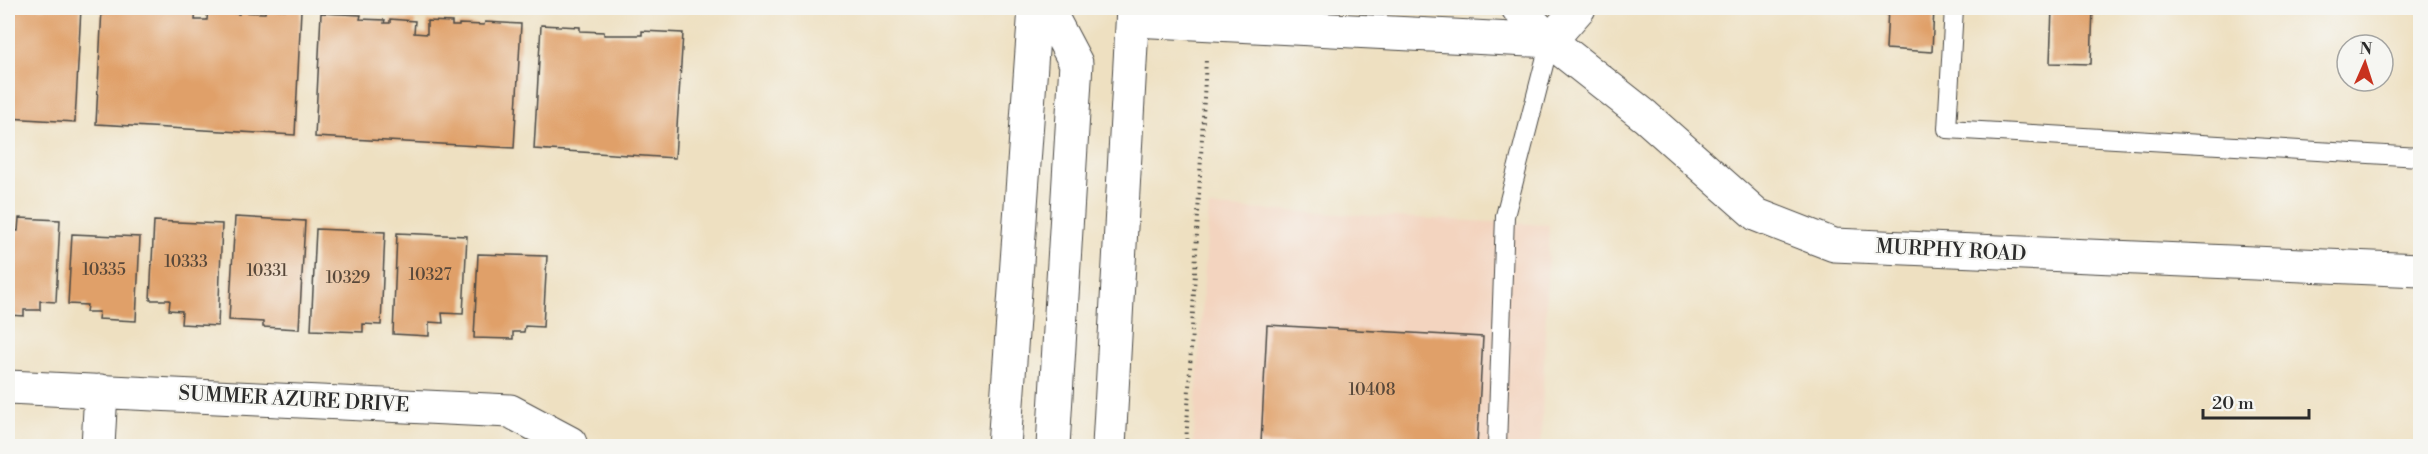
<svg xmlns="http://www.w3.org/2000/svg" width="2428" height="454" font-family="'Libre Bodoni',serif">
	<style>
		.built { fill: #f3d4bf }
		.building { fill: #e0a069 }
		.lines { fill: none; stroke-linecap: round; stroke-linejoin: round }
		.lane-casing { stroke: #484642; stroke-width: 20 }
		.street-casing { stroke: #484642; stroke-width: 35 }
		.primary-casing { stroke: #484642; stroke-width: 35 }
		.path { stroke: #484642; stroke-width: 4; stroke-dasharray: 1.5 4.5; stroke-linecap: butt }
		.lane { stroke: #fff; stroke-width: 18 }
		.street { stroke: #fff; stroke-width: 33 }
		.primary { stroke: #fff; stroke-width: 33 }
		.labels { text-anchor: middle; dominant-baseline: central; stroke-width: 4.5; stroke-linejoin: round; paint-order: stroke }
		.number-label { font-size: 16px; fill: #58483a }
		.street-label { font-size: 20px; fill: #2b2b2b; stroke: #f6f6f2 }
	</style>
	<rect width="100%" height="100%" fill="#f6f6f2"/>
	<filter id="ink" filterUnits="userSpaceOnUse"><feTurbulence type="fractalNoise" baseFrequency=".0167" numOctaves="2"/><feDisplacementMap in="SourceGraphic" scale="12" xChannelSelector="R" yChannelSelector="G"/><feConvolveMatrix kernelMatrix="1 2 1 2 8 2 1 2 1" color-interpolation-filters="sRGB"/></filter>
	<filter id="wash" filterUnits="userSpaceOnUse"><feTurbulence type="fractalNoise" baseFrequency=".008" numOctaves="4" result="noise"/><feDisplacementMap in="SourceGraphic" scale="24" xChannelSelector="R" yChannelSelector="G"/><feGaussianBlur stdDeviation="1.35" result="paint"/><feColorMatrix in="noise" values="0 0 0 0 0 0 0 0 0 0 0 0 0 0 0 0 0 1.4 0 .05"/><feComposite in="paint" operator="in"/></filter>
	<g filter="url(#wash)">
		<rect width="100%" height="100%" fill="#eee0c1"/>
		<path class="built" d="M1209 207 1549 225 1541 446H1193Z"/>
		<g id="blocks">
			<path class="building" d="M8 8H81L75 122 8 118Z
				M102 8H155L171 11V8H196L195 20H207L208 8 233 9V13L239 14V12L265 13 266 9 301 10 295 135 96 124Z
				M1888 8H1934L1932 52 1886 49Z
				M2052 8H2093L2091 64 2050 63Z
				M321 13 361 15 360 19 385 20 384 23H390V19L415 21 414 33 427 34V21L452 22V26H459V24L484 25 485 22 521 24 514 148 315 137Z
				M541 25 580 27V31L604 32V35H642V31L683 33 675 158 534 149Z
				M235 217 305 221 299 329 263 327V322L229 320Z
				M19 218 60 220 56 302 40 301V310H24V316L8 315V230L18 231Z
				M154 221 222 224 218 326 181 324 182 311 169 310 170 300H150Z
				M316 229 385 232 381 325 363 324V332L311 330Z
				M397 233 467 236 463 314 442 313 443 323 429 322V336L393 334Z
				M72 234 140 237 136 321 98 319 99 312H86L87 305 68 304Z
				M478 254 547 256 543 327 525 326 524 332H513V339L474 338Z
				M1267 325 1483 337 1477 446H1324L1261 443Z"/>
		</g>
	</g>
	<g filter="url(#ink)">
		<use href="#blocks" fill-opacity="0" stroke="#484642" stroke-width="1.5"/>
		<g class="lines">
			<g class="lane-casing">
				<path id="lane" d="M1954 8 1947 129 2420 157
					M1497 446 1505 216 1550 41"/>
			</g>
			<g class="street-casing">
				<path id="street" d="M1518 8 1550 41 1645 116 1757 215 1834 245 2420 270
					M1133 20 1550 41
					M1550 41 1579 8
					M8 387 510 411 570 443 571 446
					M98 446 101 391"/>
			</g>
			<g class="primary-casing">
				<path id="primary" d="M1047 8 1076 63 1053 446
					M1004 446 1035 8
					M1109 446 1133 8"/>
			</g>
			<path class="path" d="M1186 446 1206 59"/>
			<use href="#lane" class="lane"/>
			<use href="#street" class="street"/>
			<use href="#primary" class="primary"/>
		</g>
	</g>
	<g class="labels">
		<g class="number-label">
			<text x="186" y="262">10333</text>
			<text x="104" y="270">10335</text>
			<text x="267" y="271">10331</text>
			<text x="430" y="275">10327</text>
			<text x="348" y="278">10329</text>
			<text x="1372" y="390">10408</text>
		</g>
		<g class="street-label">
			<text transform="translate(1951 251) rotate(3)">MURPHY ROAD</text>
			<text transform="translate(294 400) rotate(3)">SUMMER AZURE DRIVE</text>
		</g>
	</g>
	<rect width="2428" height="454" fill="none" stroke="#f6f6f2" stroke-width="30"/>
	<g transform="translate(2365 63) rotate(3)"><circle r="28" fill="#f6f6f2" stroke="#a5a5a2" stroke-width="1.5"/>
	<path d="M0-4.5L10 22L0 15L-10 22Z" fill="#c8321e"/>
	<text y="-9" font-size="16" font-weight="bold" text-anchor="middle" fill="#2b2b2b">N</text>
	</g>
	<path d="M2203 409v9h106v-9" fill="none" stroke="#2b2b2b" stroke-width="3"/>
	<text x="2212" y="409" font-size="18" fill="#2b2b2b" stroke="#f6f6f2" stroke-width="4.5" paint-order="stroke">20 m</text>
</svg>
